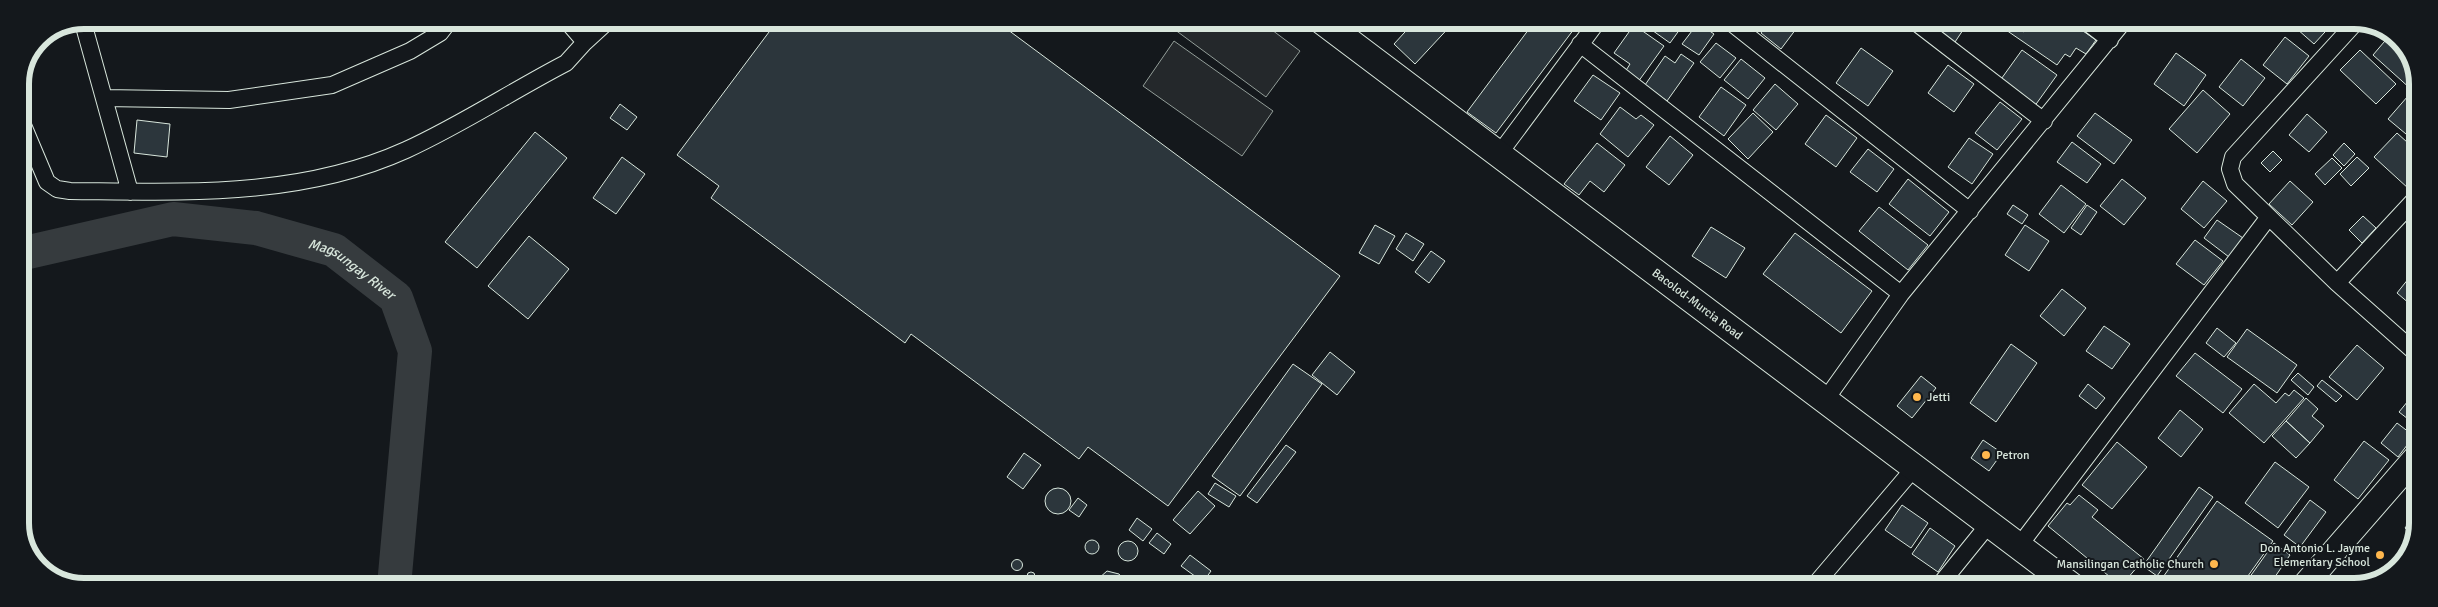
<svg xmlns="http://www.w3.org/2000/svg" width="2438" height="607" font-family="Signika,sans-serif">
	<style>
		.parking { fill: #24282b; stroke: #939e99 }
		.lines { fill: none; stroke-linecap: round; stroke-linejoin: round }
		.river { stroke: #363b3e; stroke-width: 34 }
		.building { fill: #2c363c; stroke: #d8e6dc }
		.street-casing { stroke: #d8e6dc; stroke-width: 18 }
		.secondary-casing { stroke: #d8e6dc; stroke-width: 26 }
		.primary-casing { stroke: #d8e6dc; stroke-width: 28 }
		.street { stroke: #14181c; stroke-width: 16 }
		.secondary { stroke: #14181c; stroke-width: 24 }
		.primary { stroke: #14181c; stroke-width: 26 }
		.poi-dot { fill: #ffb74d; stroke: #14181c; stroke-width: 2 }
		.labels { text-anchor: middle; dominant-baseline: central; stroke-width: 4; stroke-linejoin: round; paint-order: stroke }
		.street-label { font-size: 12px; fill: #d8e6dc; stroke: #14181c }
		.poi-label { font-size: 12px; fill: #d8e6dc; stroke: #14181c; text-anchor: start }
		.water-label { font-size: 14px; font-style: italic; fill: #d8e6dc; stroke: #14181c }
		.rim { fill: none; stroke: #d8e6dc; stroke-width: 6 }
	</style>
	<rect width="100%" height="100%" fill="#14181c"/>
	<path class="parking" d="M1163 21H1260L1300 51 1266 97Z
		M1174 41 1273 111 1242 156 1143 86Z"/>
	<g class="lines">
		<path class="river" id="s1" d="M20 254 173 219 256 228 334 250 396 298 415 351 394 586"/>
	</g>
	<path class="building" d="M778 20 996 21 1340 276 1168 506 1088 447 1079 459 911 334 905 343 711 198 719 186 677 155Z
		M1415 21H1455L1415 64 1394 44Z
		M1535 21H1580L1496 133 1467 112Z
		M1654 21H1678L1683 25 1670 43 1649 28Z
		M1770 21H1802L1781 49 1761 33Z
		M1942 21H1969L1953 45 1934 32Z
		M2043 21H2048L2063 31 2070 22 2096 40 2086 54 2076 48 2070 57 2065 54 2057 65 2006 30 2011 23 2024 32 2030 23 2038 29Z
		M2288 21H2335L2314 44Z
		M1698 23 1714 34 1699 55 1682 44Z
		M1634 25 1664 46 1638 82 1625 72 1630 64 1614 53Z
		M2390 35 2402 42 2418 79V84L2412 90 2373 55Z
		M2285 37 2309 56 2287 84 2263 65Z
		M1716 43 1736 58 1720 78 1700 62Z
		M1861 48 1893 71 1868 106 1836 83Z
		M2022 50 2057 75 2034 107 1999 82Z
		M2360 50 2396 84 2376 104 2340 70Z
		M2176 53 2206 75 2184 106 2154 84Z
		M1681 54 1694 63 1667 101 1645 85 1665 56 1675 63Z
		M1741 59 1765 78 1748 99 1724 80Z
		M2241 59 2265 78 2243 106 2219 87Z
		M1948 65 1974 84 1954 112 1928 93Z
		M1593 75 1620 93 1601 120 1574 101Z
		M1775 84 1798 104 1776 130 1753 110Z
		M1721 87 1746 105 1724 136 1699 117Z
		M2203 90 2230 114 2197 153 2169 129Z
		M2408 96 2418 104V144L2388 119Z
		M2000 102 2022 119 1997 150 1975 133Z
		M620 104 637 117 627 130 610 118Z
		M1620 107 1636 119 1641 115 1654 125 1628 157 1600 134Z
		M1753 113 1773 132 1748 159 1728 139Z
		M2095 113 2132 140 2114 164 2077 136Z
		M2307 114 2327 132 2309 152 2289 135Z
		M1826 115 1857 138 1836 167 1805 144Z
		M137 120 170 124 167 157 134 153Z
		M535 132 567 158 477 268 445 242Z
		M2397 133 2418 152V181L2409 189 2374 157Z
		M1670 136 1693 155 1669 185 1646 167Z
		M1969 138 1993 154 1972 184 1948 167Z
		M2072 142 2101 164 2087 183 2057 162Z
		M1597 143 1625 165 1604 192 1590 181 1579 195 1564 184Z
		M2344 143 2355 154 2344 166 2333 155Z
		M1868 149 1894 169 1877 192 1850 172Z
		M2273 151 2282 160 2270 172 2261 163Z
		M622 157 645 174 616 214 593 198Z
		M2357 157 2369 168 2351 186 2340 174Z
		M2332 158 2342 168 2325 185 2315 174Z
		M1908 179 1949 212 1930 236 1889 204Z
		M2122 179 2146 198 2124 225 2100 206Z
		M2203 181 2227 201 2204 228 2181 209Z
		M2290 181 2313 202 2292 225 2269 204Z
		M2061 185 2086 204 2064 233 2039 214Z
		M2013 205 2028 215 2022 224 2007 214Z
		M2087 205 2097 212 2081 235 2071 228Z
		M1879 207 1928 245 1908 270 1859 231Z
		M2363 216 2376 228 2362 243 2349 230Z
		M2217 220 2243 238 2229 257 2204 238Z
		M1375 225 1395 236 1379 264 1359 253Z
		M2025 225 2049 241 2029 271 2005 255Z
		M1711 227 1745 248 1726 278 1692 256Z
		M1406 233 1424 244 1413 261 1396 249Z
		M1795 233 1872 291 1841 333 1763 274Z
		M529 236 569 269 528 319 488 286Z
		M2195 240 2223 261 2204 285 2176 264Z
		M1431 251 1445 261 1429 283 1415 272Z
		M2417 268V310L2397 293Z
		M2062 289 2086 308 2064 336 2040 316Z
		M2104 326 2130 344 2112 369 2086 351Z
		M2217 328 2236 343 2224 357 2206 343Z
		M2247 329 2297 365 2277 393 2227 357Z
		M2011 344 2037 363 1996 422 1970 403Z
		M2357 345 2384 368 2357 400 2329 377Z
		M1330 352 1355 372 1337 395 1312 375Z
		M2195 353 2242 389 2223 413 2176 376Z
		M1293 364 1322 384 1240 496 1212 476Z
		M2298 373 2314 387 2308 395 2291 380Z
		M1921 376 1936 388 1912 418 1897 406Z
		M2322 380 2342 396 2336 402 2317 386Z
		M2088 384 2105 398 2096 409 2079 396Z
		M2254 384 2276 403 2285 393 2289 396 2294 390 2304 398 2264 443 2229 413Z
		M2417 390V426L2399 412Z
		M2306 398 2318 409 2312 416 2324 426 2310 443 2286 421Z
		M2180 410 2203 429 2181 457 2158 438Z
		M2286 421 2310 443 2296 458 2272 436Z
		M2397 423 2414 436 2398 457 2381 443Z
		M1983 440 2002 453 1989 471 1971 458Z
		M2364 441 2389 460 2358 499 2334 480Z
		M2117 442 2147 467 2112 509 2082 485Z
		M1286 445 1296 452 1257 503 1247 496Z
		M1024 453 1041 465 1023 489 1007 477Z
		M2275 462 2309 487 2278 528 2245 503Z
		M1215 483 1236 496 1229 507 1208 494Z
		M2199 487 2213 497 2157 576 2143 566Z
		M1045 501a13 13 0 1 1 26 0a13 13 0 1 1-26 0Z
		M1198 491 1215 506 1190 534 1173 520Z
		M2079 495 2098 510 2092 517 2144 559 2121 586 2048 526 2067 503 2070 505Z
		M1078 498 1087 505 1079 517 1069 510Z
		M2310 500 2326 512 2300 547 2284 535Z
		M2217 501 2273 541 2240 587H2156Z
		M1902 505 1928 523 1911 548 1885 530Z
		M2417 512V536L2416 537 2405 528Z
		M1137 518 1152 529 1143 541 1129 530Z
		M1930 528 1955 546 1938 572 1912 554Z
		M1157 533 1171 544 1164 554 1149 543Z
		M1085 547a7 7 0 1 1 14 0a7 7 0 1 1-14 0Z
		M1118 551a10 10 0 1 1 20 0a10 10 0 1 1-20 0Z
		M2274 543 2290 555 2268 587H2246L2244 585Z
		M1190 555 1211 571 1203 582 1181 566Z
		M1011.5 565a5.5 5.5 0 1 1 11 0a5.5 5.5 0 1 1-11 0Z
		M1107 571 1119 574 1122 578 1124 586H1097L1098 579Z
		M1027 576a4 4 0 1 1 8 0a4 4 0 1 1-8 0Z
		M1148 576 1160 585 1159 586H1141Z
		M1992 577 2004 587H1984Z
		M2352 580 2360 585 2347 587Z
		M1021 581 1027 586H1014L1016 582Z"/>
	<g class="lines">
		<g class="street-casing">
			<path id="street" d="M85 20V30L130 192
				M566 20 585 42 609 20
				M1729 21 1970 211
				M1914 21 2044 121
				M2085 21 2110 40
				M2357 21 2233 157 2230 169 2235 184 2337 283 2417 354
				M1580 44 1901 294
				M104 98 229 100 332 85 410 51 440 33 450 20
				M20 118 47 182 57 189 70 191C184 192 300 198 406 150 461 125 512 91 566 63L585 42
				M1499 154 1598 21
				M2337 283 2418 196
				M1826 399 1901 294 2124 21
				M2019 546 2268 218
				M1813 587 1915 467
				M1938 587 1989 524"/>
		</g>
		<g class="secondary-casing">
			<path id="secondary" d="M2303 587 2417 456"/>
		</g>
		<g class="primary-casing">
			<g id="primary">
				<path id="s2" d="M1322 21 2073 587"/>
			</g>
		</g>
		<use href="#street" class="street"/>
		<use href="#secondary" class="secondary"/>
		<use href="#primary" class="primary"/>
	</g>
	<g class="poi-dot">
		<circle cx="1917" cy="397" r="5"/>
		<circle cx="1986" cy="455" r="5"/>
		<circle cx="2380" cy="555" r="5"/>
		<circle cx="2214" cy="564" r="5"/>
	</g>
	<g class="labels">
		<g class="street-label">
			<text stroke="none"><textPath href="#s2" startOffset="470">Bacolod-Murcia Road</textPath></text>
		</g>
		<g class="poi-label">
			<text x="1927" y="397">Jetti</text>
			<text x="1996" y="455">Petron</text>
			<text x="2370" y="548" text-anchor="end">Don Antonio L. Jayme<tspan x="2370" dy="14">Elementary School</tspan></text>
			<text x="2204" y="564" text-anchor="end">Mansilingan Catholic Church</text>
		</g>
		<g class="water-label">
			<text stroke="none"><textPath href="#s1" startOffset="346">Magsungay River</textPath></text>
		</g>
	</g>
	<path d="M0 0H2438V607H0ZM84 29H2354A55 55 0 0 1 2409 84V523A55 55 0 0 1 2354 578H84A55 55 0 0 1 29 523V84A55 55 0 0 1 84 29Z" fill="#14181c" fill-rule="evenodd"/>
	<path class="rim" d="M84 29H2354A55 55 0 0 1 2409 84V523A55 55 0 0 1 2354 578H84A55 55 0 0 1 29 523V84A55 55 0 0 1 84 29Z"/>
</svg>
